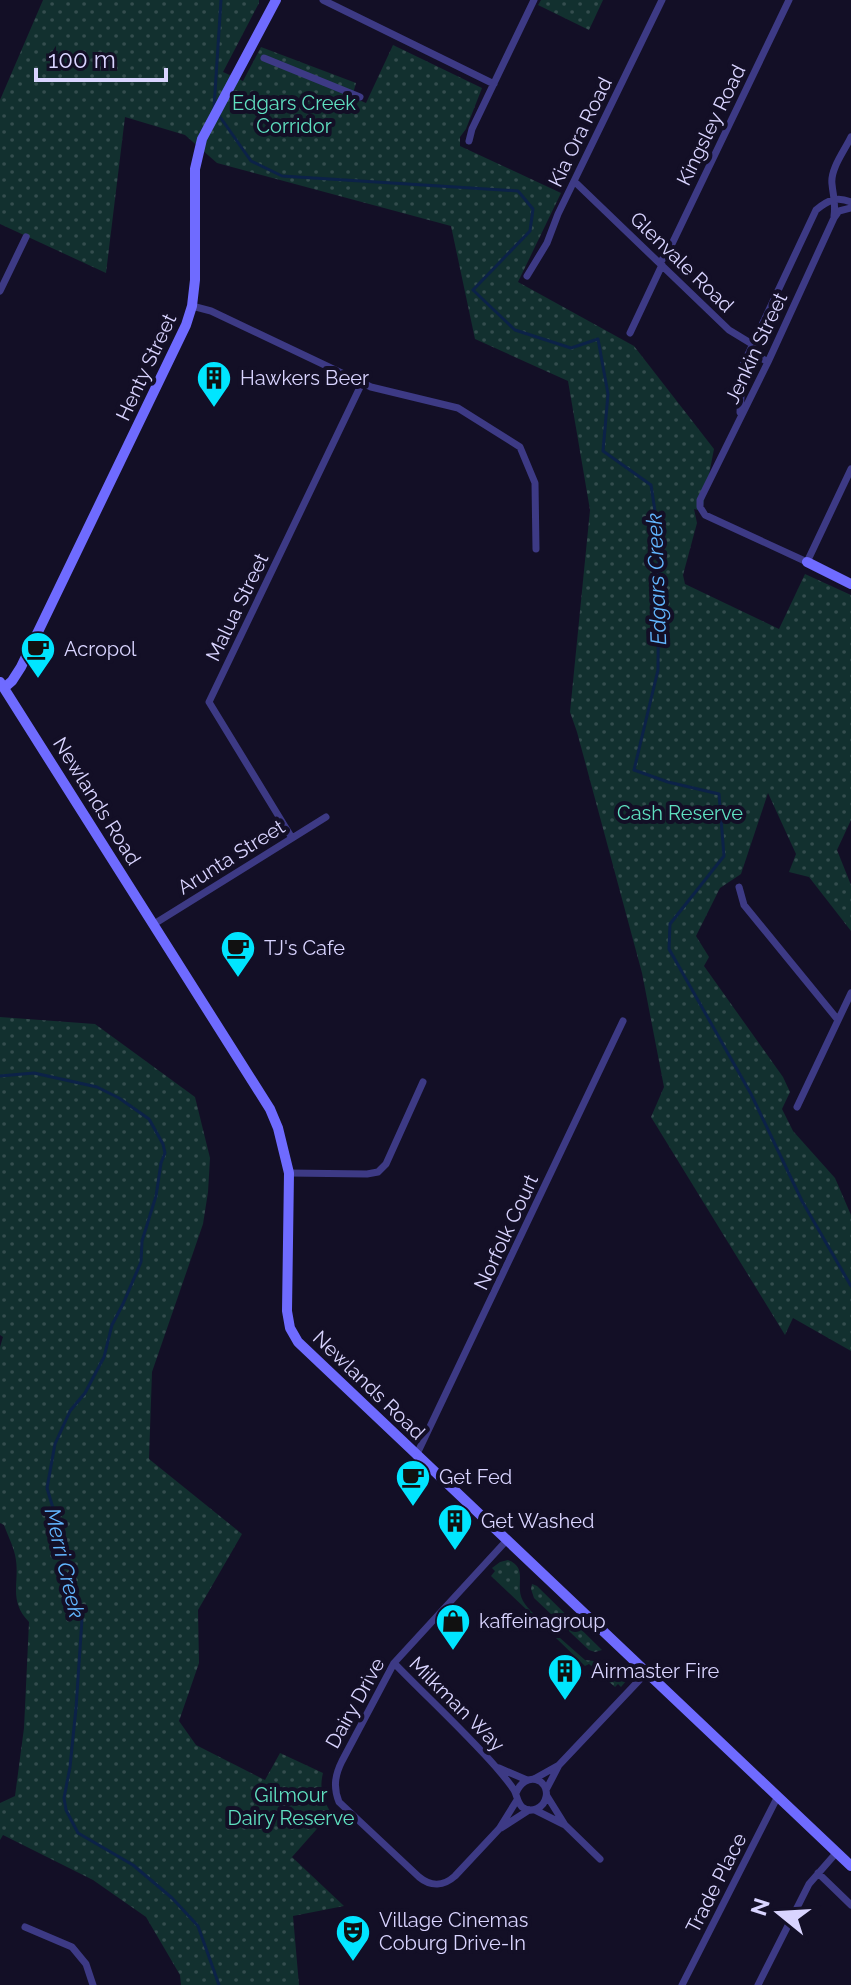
<svg xmlns="http://www.w3.org/2000/svg" width="851" height="1985" font-family="Raleway,sans-serif">
	<style>
		.grass { fill: url(#grass-dots) }
		.lines { fill: none; stroke-linecap: round; stroke-linejoin: round }
		.stream { stroke: #0c2248; stroke-width: 3 }
		.street { stroke: #3d3a85; stroke-width: 7 }
		.secondary { stroke: #6f6bff; stroke-width: 10 }
		.labels { text-anchor: middle; dominant-baseline: central; stroke-width: 8; stroke-linejoin: round; paint-order: stroke }
		.park-label { font-size: 20px; fill: #5fe0c0; stroke: #130f26 }
		.street-label { font-size: 20px; fill: #d9d4ff; stroke: #130f26 }
		.poi-label { font-size: 20px; fill: #d9d4ff; stroke: #130f26; text-anchor: start }
		.water-label { font-size: 22px; font-style: italic; fill: #62b6ff; stroke: #130f26 }
	</style>
	<defs>
		<pattern id="grass-dots" width="8" height="8" patternUnits="userSpaceOnUse" patternTransform="scale(2)"><rect width="8" height="8" fill="#12302f"/><path d="M2 2h.1M6 6h.1" fill="none" stroke="#344d4e" stroke-width="1.8" stroke-linecap="round"/></pattern>
	</defs>
	<rect width="100%" height="100%" fill="#130f26"/>
	<path class="grass" d="M43 0H259V3L223 72 243 81 261 47 356 83 352 97 366 103 393 45 482 88 466 129 460 137V146L561 193 518 282 634 346 714 449 702 511 694 509 697 523 683 575 685 584 779 629 805 574 851 595V820L837 850 851 885V931L809 877 789 872 796 854 768 793 741 874 720 888 696 936 709 957 704 966 783 1077 790 1092 782 1109 793 1131 835 1178 851 1215V1351L793 1318 785 1335 651 1117 664 1087 642 973 577 732 570 712 590 510 568 381 475 339 451 226 217 163 185 135 125 117 106 273 0 224V100Z
		M541 0H603L589 30 538 5Z
		M0 1017 95 1024 195 1097 210 1158 208 1192 203 1224 152 1372 149 1459 242 1534 198 1610 199 1663 179 1721 196 1745 265 1780 280 1753 323 1773C319 1789 323 1799 331 1813L292 1857 344 1906 293 1916 299 1985H181L180 1975 146 1917 93 1880 3 1835 0 1840V1803L15 1796 24 1728 29 1622C7 1599 21 1581 15 1555 13 1545 7 1534 4 1525L0 1523V1347L3 1337 0 1335Z
		M508 1560C529 1568 514 1585 523 1601 528 1610 539 1618 546 1625L547 1629 491 1576 495 1571 492 1568 500 1562Z
		M532 1584 537 1586 602 1650 595 1652 589 1650 534 1598 531 1589Z
		M556 1638H560L585 1660 621 1664 627 1672 626 1681 621 1687 618 1684 615 1687 589 1664 585 1666Z"/>
	<g class="lines">
		<path class="stream" d="M214 108 221 0
			M218 114 251 161 282 176 518 191 533 209 530 231 473 290 515 330 571 348 598 339 608 394 603 451 651 485 659 537 658 670 634 770 668 782 719 794 724 856 670 924 669 949 751 1094 802 1201 851 1286
			M0 1076 34 1073 97 1087 119 1098 149 1119 163 1144 165 1153 161 1163 156 1196 142 1241 141 1262 123 1304 112 1325 104 1357 85 1393 70 1411 55 1444 47 1488 73 1575 82 1619 76 1708 70 1767 64 1798 66 1810 78 1833 133 1865 172 1898 198 1926 219 1985"/>
		<path class="street" d="M323 0 494 84
			M264 58 360 97
			M469 141 472 129 534 0
			M575 182 729 330 752 344 756 355 768 362
			M851 208 839 211 834 218 768 362 700 500V507L705 515 807 562 851 469
			M834 216C836 202 833 196 832 184 830 169 845 150 851 137
			M660 263 670 248 789 0
			M527 276 547 243 558 214 662 0
			M0 291 26 237
			M192 306 211 311 371 387 458 408 520 447 535 483 536 549
			M630 333 662 265
			M740 412 743 365 816 210C828 200 837 196 851 202
			M292 838 209 702 362 383
			M739 887 744 905 838 1020
			M154 924 326 817
			M797 1107 851 993
			M289 1173 367 1174 378 1172 386 1164 423 1082
			M416 1456 623 1021
			M507 1540 394 1663 342 1761C335 1775 333 1787 339 1802L419 1877C431 1887 444 1886 455 1876L499 1829 517 1800
			M394 1663C427 1697 463 1730 495 1766 501 1773 509 1782 514 1790 517 1795 517 1802 522 1807 531 1814 544 1808 546 1797 550 1779 525 1770 516 1793
			M499 1768 527 1780
			M534 1779 559 1765 647 1672
			M546 1790 558 1767
			M547 1796 565 1825 600 1859
			M535 1810 563 1824
			M501 1828 529 1810
			M818 1873 851 1905
			M25 1927 72 1947 86 1964 93 1985
			M682 1985 778 1796
			M758 1985 809 1884 837 1852"/>
		<path class="secondary" d="M807 562 851 584
			M0 682 270 1109 278 1128 289 1173 287 1311 290 1328 298 1342 851 1866
			M4 688 12 681 21 667 186 325 192 306 195 280V169L202 139 276 0"/>
	</g>
	<defs>
		<g id="building-pin" transform="scale(1.8)"><path d="M0 17L-7.5 6A9.5 9.5 0 1 1 7.5 6Z" fill="#00e5ff" stroke="#130f26"/><path d="M-4-6H4V6H1V3H-1V6H-4ZM-2.5-4.3h1.7v1.8h-1.7ZM.8-4.3h1.7v1.8H.8ZM-2.5-1h1.7V.8h-1.7ZM.8-1h1.7V.8H.8Z" fill="#111"/></g>
		<g id="cafe-pin" transform="scale(1.8)"><path d="M0 17L-7.5 6A9.5 9.5 0 1 1 7.5 6Z" fill="#00e5ff" stroke="#130f26"/><path d="M-5.5-4.5H6V0H3Q3 3.5 0 3.5H-2.5Q-5.5 3.5-5.5 0ZM3-3.2v2h1.7v-2ZM-6 4.5H4V6H-6Z" fill="#111"/></g>
		<g id="shop-pin" transform="scale(1.8)"><path d="M0 17L-7.5 6A9.5 9.5 0 1 1 7.5 6Z" fill="#00e5ff" stroke="#130f26"/><path d="M-5-2.5h2.3a2.7 3.5 0 0 1 5.4 0H5L5.5 6h-11ZM-1.5-2.5h3a1.5 2.3 0 0 0-3 0Z" fill="#111"/></g>
		<g id="theatre-pin" transform="scale(1.8)"><path d="M0 17L-7.5 6A9.5 9.5 0 1 1 7.5 6Z" fill="#00e5ff" stroke="#130f26"/><path d="M-5-5.5Q0-4 5-5.5V0Q5 5 0 6Q-5 5-5 0ZM-3.3-2.5H-1v1.5H-3.3ZM1-2.5H3.3v1.5H1ZM-2.8 1Q0 5.5 2.8 1Z" fill="#111"/></g>
	</defs>
	<g fill-rule="evenodd">
		<use href="#building-pin" x="214" y="378"/>
		<use href="#cafe-pin" x="38" y="649"/>
		<use href="#cafe-pin" x="238" y="948"/>
		<use href="#cafe-pin" x="413" y="1477"/>
		<use href="#building-pin" x="455" y="1521"/>
		<use href="#shop-pin" x="453" y="1621"/>
		<use href="#building-pin" x="565" y="1671"/>
		<use href="#theatre-pin" x="353" y="1932"/>
	</g>
	<g class="labels">
		<g class="park-label">
			<text x="294" y="103">Edgars Creek<tspan x="294" dy="23">Corridor</tspan></text>
			<text x="680" y="813">Cash Reserve</text>
			<text x="291" y="1795">Gilmour<tspan x="291" dy="23">Dairy Reserve</tspan></text>
		</g>
		<g class="street-label">
			<text transform="translate(711 125) rotate(-64)">Kingsley Road</text>
			<text transform="translate(580 132) rotate(-64)">Kia Ora Road</text>
			<text transform="translate(682 262) rotate(44)">Glenvale Road</text>
			<text transform="translate(756 348) rotate(-65)">Jenkin Street</text>
			<text transform="translate(146 367) rotate(-65)">Henty Street</text>
			<text transform="translate(237 607) rotate(-64)">Malua Street</text>
			<text transform="translate(97 801) rotate(58)">Newlands Road</text>
			<text transform="translate(231 857) rotate(-32)">Arunta Street</text>
			<text transform="translate(506 1232) rotate(-65)">Norfolk Court</text>
			<text transform="translate(369 1385) rotate(44)">Newlands Road</text>
			<text transform="translate(355 1703) rotate(-61)">Dairy Drive</text>
			<text transform="translate(457 1704) rotate(45)">Milkman Way</text>
			<text transform="translate(716 1883) rotate(-63)">Trade Place</text>
		</g>
		<g class="poi-label">
			<text x="240" y="378">Hawkers Beer</text>
			<text x="64" y="649">Acropol</text>
			<text x="264" y="948">TJ's Cafe</text>
			<text x="439" y="1477">Get Fed</text>
			<text x="481" y="1521">Get Washed</text>
			<text x="479" y="1621">kaffeinagroup</text>
			<text x="591" y="1671">Airmaster Fire</text>
			<text x="379" y="1920">Village Cinemas<tspan x="379" dy="23">Coburg Drive-In</tspan></text>
		</g>
		<g class="water-label">
			<text transform="translate(656 579) rotate(-92)">Edgars Creek</text>
			<text transform="translate(65 1563) rotate(77)">Merri Creek</text>
		</g>
	</g>
	<g transform="translate(779 1913) rotate(288)" stroke="#130f26" stroke-width="6" paint-order="stroke">
	<path d="M0-6L14 30L0 20L-14 30Z" fill="#d9d4ff"/>
	<text y="-12" font-size="22" font-weight="bold" text-anchor="middle" fill="#d9d4ff">N</text>
	</g>
	<path d="M36 68v12h130v-12" fill="none" stroke="#d9d4ff" stroke-width="4"/>
	<text x="48" y="68" font-size="24" fill="#d9d4ff" stroke="#130f26" stroke-width="6" paint-order="stroke">100 m</text>
</svg>
